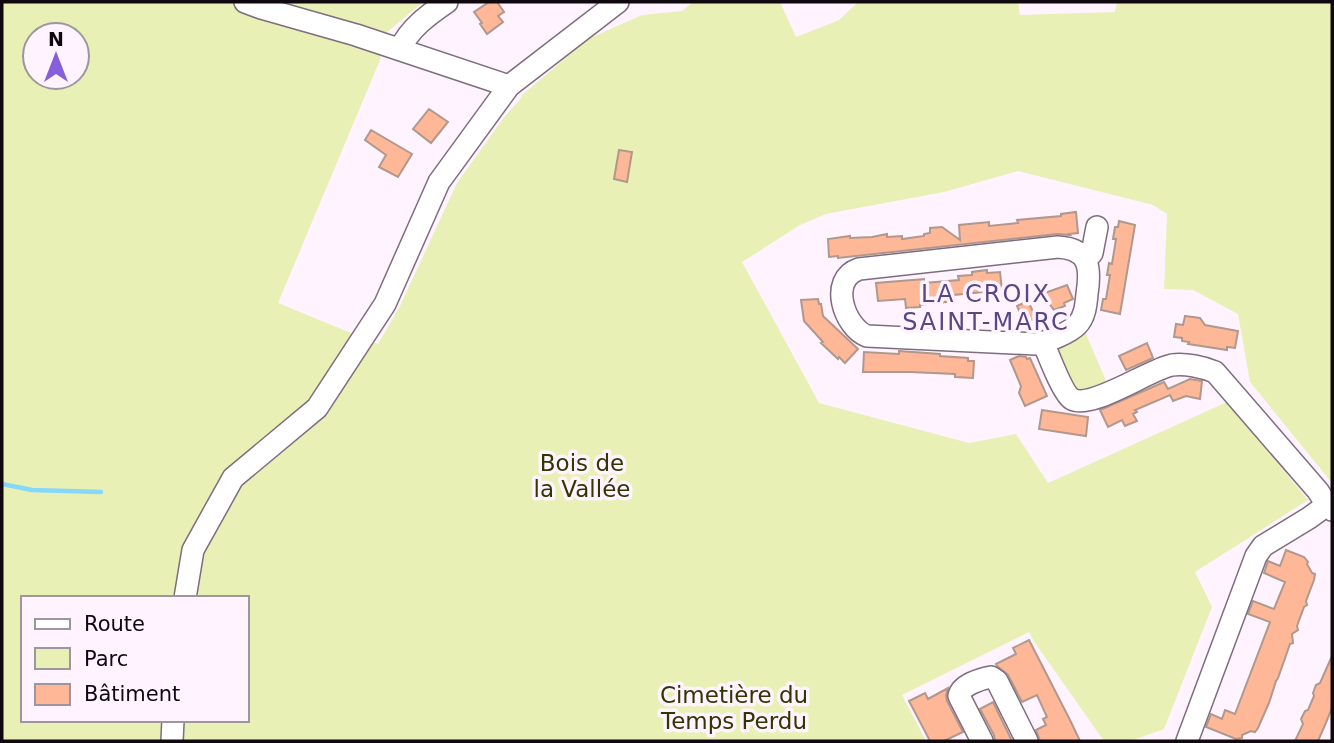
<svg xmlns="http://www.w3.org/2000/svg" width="1334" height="743" font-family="'DejaVu Sans',sans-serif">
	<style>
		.green { fill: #e8f0b6; fill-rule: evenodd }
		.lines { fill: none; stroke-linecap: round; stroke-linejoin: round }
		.stream { stroke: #86d8fa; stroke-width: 4.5 }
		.building { fill: #feb897; stroke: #b0988d; stroke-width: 2 }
		.minor-casing { stroke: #7e6d7e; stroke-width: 24 }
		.minor { stroke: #fff; stroke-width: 21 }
		.labels { text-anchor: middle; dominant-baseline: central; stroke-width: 7; stroke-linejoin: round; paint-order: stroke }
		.park-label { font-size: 23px; fill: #323600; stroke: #fff3ff }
		.neighbourhood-label { font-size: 24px; letter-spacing: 2px; fill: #574785; stroke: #fff3ff }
	</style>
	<rect width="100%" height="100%" fill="#fff3ff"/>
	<path class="green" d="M2 2H423L386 33 380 60 278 303 378 344 399 308 457 183 505 116 521 98 522 95 588 39 642 15 682 11 693 2H780L796 37 839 20 858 2H1018L1020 15 1115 12 1117 2H1332V483L1250 382 1238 314 1193 290 1164 289 1167 214 1153 205 1018 171 944 192 826 214 800 225 742 262 819 403 969 443 1016 434 1048 483 1227 402 1308 500 1195 572 1212 607 1164 729 1130 741H1104L1035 643 1029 632 902 695 926 741H2ZM35 35H77V77H35ZM23 598H247V720H23Z
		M1083 327 1106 381 1099 384 1093 392 1078 395 1053 352 1056 341Z"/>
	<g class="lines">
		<path class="stream" d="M2 484 32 490 101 492"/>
	</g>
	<path class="building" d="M489 2H497L504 12 498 16 503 22 487 34 480 24 482 23 474 12Z
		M429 109 448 122 431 143 413 129Z
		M371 130 412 154 398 177 379 167 386 155 365 140Z
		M619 150 632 152 627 182 614 179Z
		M1076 212 1078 233 1069 234 1070 235 1057 234 838 258V256L829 257 828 239 850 236V238L872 237 887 234V237L902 236V239L924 236V234L930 233V228L942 227 960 240 959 225 989 222V226L1018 223 1017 220 1061 216V214Z
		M1119 221 1135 225 1120 314 1101 310 1103 299H1106L1110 275H1107L1109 263 1112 264 1116 239H1113L1115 227H1118Z
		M987 270V273L1000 272 1002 290 954 295V301L920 305V307L906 308 905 299 878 301 876 283 924 279V283L959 280 958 276 972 275V272Z
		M1067 285 1073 299 1064 303 1065 306 1054 310 1042 294Z
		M818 299 819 304H821L823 316 858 349 845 363 839 357 838 359 821 343 823 342 804 321 801 300Z
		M1028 301 1036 318 1025 324 1017 306Z
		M1185 316 1200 318 1205 325 1238 331 1235 348 1227 347V350L1188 344 1189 342 1182 341V338L1174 337 1176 324 1183 325Z
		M1147 343 1153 358 1126 370 1119 356Z
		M899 351 940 354V356L968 358V361H974L973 378 955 377V374L910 372H863L864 352 899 354Z
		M1019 356 1026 357 1027 359 1030 358 1047 396 1025 406 1019 393 1021 386 1010 360Z
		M1190 379 1202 381 1200 399 1186 396 1173 401 1170 395 1135 410 1137 412 1133 414 1137 421 1125 426 1122 420 1108 427 1100 410 1164 382 1168 389Z
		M1042 410 1088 417 1086 436 1039 429Z
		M1286 550 1304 557 1308 562 1307 564 1312 573 1315 574 1314 580 1306 601 1307 605 1304 607 1297 626 1298 630 1292 634 1293 643 1290 644 1278 678 1276 681 1269 703 1258 728 1255 732 1251 731 1242 735V738L1236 739 1206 727 1211 714 1222 719 1225 710 1235 714 1270 622 1248 614 1253 601 1274 609 1285 582 1264 573 1268 561 1280 566Z
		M1029 640 1070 720 1080 741H1040L1036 730 1046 725 1043 719 1047 717 1037 695 1022 702 1008 675 997 666 996 664 1016 654 1013 648Z
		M1332 656V708L1325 725 1318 741H1295L1303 724 1301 719 1305 711 1308 710 1314 696 1313 693 1316 685 1320 683Z
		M948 688 946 696 947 701 963 732 944 741H930L909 701 925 693 928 699Z
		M993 702 1012 741H995L994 735 980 709Z"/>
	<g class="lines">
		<g class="minor-casing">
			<path id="minor" d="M245 2 261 8 356 35 509 86
				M400 49C410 28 428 15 447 2
				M1058 247C1090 249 1091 268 1087 294 1086 305 1085 317 1077 325 1069 333 1047 342 1036 344L867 336C844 327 828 279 859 269Z
				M1086 260 1092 253 1097 227
				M1043 342C1048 354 1063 394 1072 399 1091 410 1150 369 1172 365 1185 363 1203 367 1215 372L1318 491 1327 505 1332 510
				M185 598 193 550 233 478 317 408 385 304 439 182 509 86 618 2
				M172 741 173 720
				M982 741 959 696C961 685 980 679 991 677L997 681 1027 741
				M1187 741 1256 556 1263 546 1309 518 1327 505"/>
		</g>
		<use href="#minor" class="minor"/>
	</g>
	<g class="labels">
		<g class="park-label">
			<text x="582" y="463">Bois de<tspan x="582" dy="26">la Vallée</tspan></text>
			<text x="734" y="695">Cimetière du<tspan x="734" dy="26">Temps Perdu</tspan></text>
		</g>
		<g class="neighbourhood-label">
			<text x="986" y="294">LA CROIX<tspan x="986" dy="28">SAINT-MARC</tspan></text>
		</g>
	</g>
	<rect width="1334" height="743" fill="none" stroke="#0f090f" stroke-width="7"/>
	<rect x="21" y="596" width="228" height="126" fill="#fff3ff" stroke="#9f959f" stroke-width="2"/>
	<rect x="35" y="619" width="35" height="10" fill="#ffffff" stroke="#9f959f" stroke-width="2"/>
	<text x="84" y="631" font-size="21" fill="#0f090f">Route</text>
	<rect x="35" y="648" width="35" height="21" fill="#e8f0b6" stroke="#9f959f" stroke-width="2"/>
	<text x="84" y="666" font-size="21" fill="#0f090f">Parc</text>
	<rect x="35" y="684" width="35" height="21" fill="#feb897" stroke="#9f959f" stroke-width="2"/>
	<text x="84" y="701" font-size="21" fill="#0f090f">Bâtiment</text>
	<g transform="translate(56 56)"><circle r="33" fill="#fff3ff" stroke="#9f959f" stroke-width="2"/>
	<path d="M0-5L12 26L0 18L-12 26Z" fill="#8560da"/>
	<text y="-10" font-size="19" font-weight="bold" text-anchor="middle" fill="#0f090f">N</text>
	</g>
</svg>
